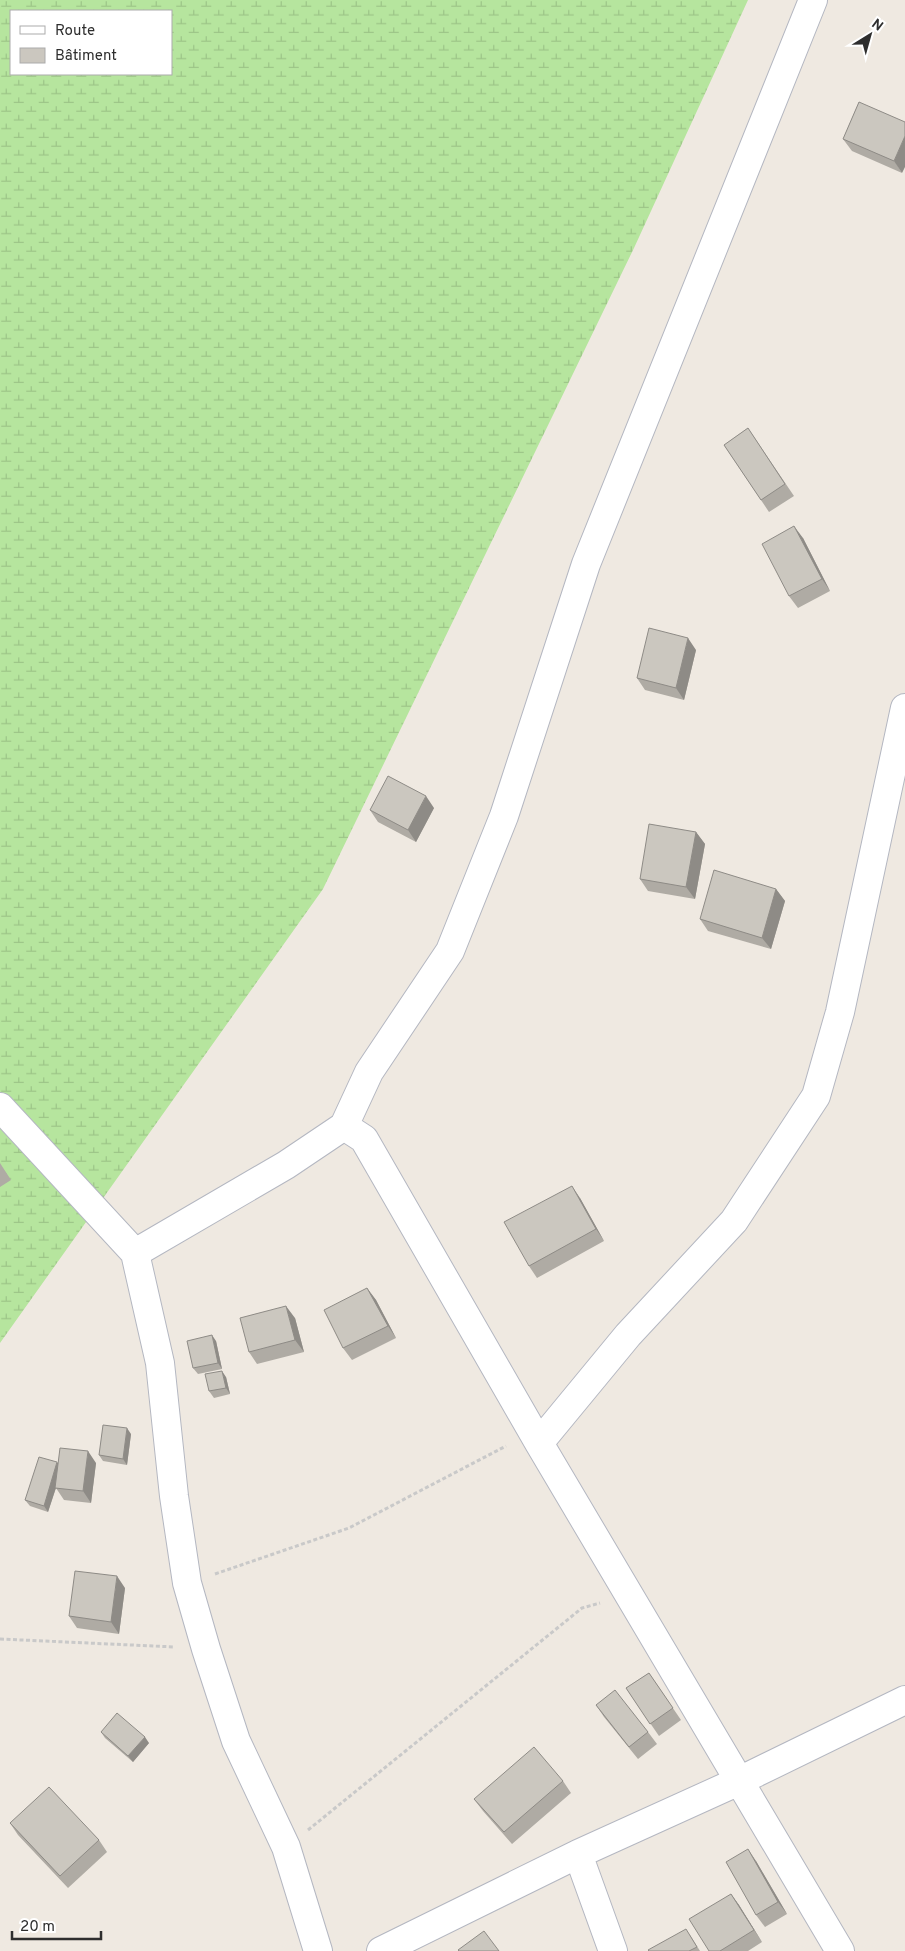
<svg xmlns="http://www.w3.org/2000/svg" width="905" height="1951" font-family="Overpass,sans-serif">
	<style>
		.wetland { fill: url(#wetland-marsh); fill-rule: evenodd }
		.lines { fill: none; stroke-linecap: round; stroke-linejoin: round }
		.street-casing { stroke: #b4b7c1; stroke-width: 30 }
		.path { stroke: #c9c9c9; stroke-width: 3; stroke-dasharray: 4 2.5; stroke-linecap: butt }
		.street { stroke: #fff; stroke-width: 28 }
		.wall { fill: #afaba4 }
		.shaded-wall { fill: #8e8b86 }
		.building { fill: #cbc7bf; stroke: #8e8b86 }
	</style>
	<defs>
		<pattern id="wetland-marsh" width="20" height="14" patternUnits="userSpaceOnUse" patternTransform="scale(1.25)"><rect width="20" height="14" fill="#b6e59e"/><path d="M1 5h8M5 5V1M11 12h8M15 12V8" fill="none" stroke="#9dc588"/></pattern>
	</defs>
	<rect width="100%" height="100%" fill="#efe9e1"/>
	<path class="wetland" d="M0 0H748L634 248 323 889 0 1343ZM11 11H171V74H11Z"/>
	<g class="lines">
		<g class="street-casing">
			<path id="street" d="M0 1107 135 1253 160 1363 174 1496 187 1583 206 1649 236 1741 286 1847 318 1951
				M344 1126 364 1139 539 1443 840 1951
				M135 1253 286 1165 344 1126 369 1072 450 951 504 816 586 564 813 0
				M539 1443 628 1335 734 1221 816 1096 840 1012 905 708
				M578 1854 613 1951
				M381 1951 578 1854 739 1781 905 1700"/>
		</g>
		<path class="path" d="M215 1574 349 1528 506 1446
			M0 1639 175 1647
			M308 1830 582 1608 600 1603"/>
		<use href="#street" class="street"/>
	</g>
	<path class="wall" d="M859 102 902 173 852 151 843 139Z
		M748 428 794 496 769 512 724 445Z
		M803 538 830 591 798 608 789 596Z
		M696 650 684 700 645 690 637 678Z
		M434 808 416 842 378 822 370 810Z
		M696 832 705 844 695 899 648 891 640 879Z
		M776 889 785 901 771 949 708 931 700 919Z
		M0 1163 11 1180 0 1187Z
		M580 1198 604 1241 537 1278 529 1266Z
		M367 1288 376 1300 396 1338 352 1360 343 1348Z
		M295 1318 304 1352 257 1364 249 1352Z
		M216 1341 222 1369 198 1374 193 1368Z
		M226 1377 230 1394 214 1398 209 1391Z
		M131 1434 127 1465 103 1461 99 1455Z
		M58 1463H96L91 1503 64 1500 56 1488 48 1512 30 1506 25 1500Z
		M125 1588 119 1634 77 1628 69 1616Z
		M649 1673 681 1720 659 1736 626 1688Z
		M596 1705 648 1732 657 1744 638 1759 604 1717Z
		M101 1732 149 1743 133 1762 105 1738Z
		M563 1781 571 1793 512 1844 483 1811 474 1799Z
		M10 1823 99 1840 107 1852 68 1888 18 1835Z
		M756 1861 787 1914 765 1927 756 1915Z
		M731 1894 739 1905 762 1942 748 1951H709Z
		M690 1935 700 1951H649Z"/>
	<path class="shaded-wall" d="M905 136V167L902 173 894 161Z
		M794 526 803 538 830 591 822 579Z
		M688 638 696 650 684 700 676 688Z
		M426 796 434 808 416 842 408 830Z
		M696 832 705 844 695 899 686 887Z
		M776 889 785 901 771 949 762 938Z
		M572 1186 580 1198 604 1241 596 1229Z
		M367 1288 376 1300 396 1338 388 1326Z
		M286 1306 295 1318 304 1352 295 1340Z
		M212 1335 216 1341 222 1369 218 1363Z
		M222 1371 226 1377 230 1394 226 1388Z
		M127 1428 131 1434 127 1465 123 1459Z
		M88 1451 96 1463 91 1503 83 1491Z
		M57 1462 62 1469 48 1512 44 1506Z
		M117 1576 125 1588 119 1634 111 1622Z
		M145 1737 149 1743 133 1762 128 1756Z
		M748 1849 756 1861 787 1914 778 1902Z
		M731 1894 739 1905 762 1942 754 1930Z"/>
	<path class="building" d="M859 102 905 122V136L894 161 843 139Z
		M748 428 785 484 761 500 724 445Z
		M794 526 822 579 789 596 762 544Z
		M649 628 688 638 676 688 637 678Z
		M388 776 426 796 408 830 370 810Z
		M649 824 696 832 686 887 640 879Z
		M714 870 776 889 762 938 700 919Z
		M572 1186 596 1229 529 1266 504 1222Z
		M367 1288 388 1326 343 1348 324 1310Z
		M286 1306 295 1340 249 1352 240 1318Z
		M212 1335 218 1363 193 1368 187 1341Z
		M222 1371 226 1388 209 1391 205 1374Z
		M103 1425 127 1428 123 1459 99 1455Z
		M60 1448 88 1451 83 1491 55 1488Z
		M39 1457 57 1462 44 1506 25 1500Z
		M75 1571 117 1576 111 1622 69 1616Z
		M649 1673 673 1708 650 1724 626 1688Z
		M615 1690 648 1732 629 1747 596 1705Z
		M117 1713 145 1737 128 1756 101 1732Z
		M534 1747 563 1781 504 1832 474 1799Z
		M49 1787 99 1840 60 1876 10 1823Z
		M748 1849 778 1902 756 1915 726 1862Z
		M731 1894 754 1930 720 1951H709L689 1919Z
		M686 1929 697 1947 689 1951H649L648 1950Z
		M484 1931 499 1951H459L458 1950Z"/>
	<rect x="10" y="10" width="162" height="65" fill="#ffffff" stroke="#ababab"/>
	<rect x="20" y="26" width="25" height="8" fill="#ffffff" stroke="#ababab"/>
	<text x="55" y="35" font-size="15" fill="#2e2e2e">Route</text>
	<rect x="20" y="48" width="25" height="15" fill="#cbc7bf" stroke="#ababab"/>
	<text x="55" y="60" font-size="15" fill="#2e2e2e">Bâtiment</text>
	<g transform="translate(870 35) rotate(37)" stroke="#ffffff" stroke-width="4" paint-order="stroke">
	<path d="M0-4L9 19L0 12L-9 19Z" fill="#2e2e2e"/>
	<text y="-8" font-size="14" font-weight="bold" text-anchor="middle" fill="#2e2e2e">N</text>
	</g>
	<path d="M12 1931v8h89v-8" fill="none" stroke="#2e2e2e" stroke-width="2.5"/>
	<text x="20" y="1931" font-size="15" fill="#2e2e2e" stroke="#ffffff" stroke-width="4" paint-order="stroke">20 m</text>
</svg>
